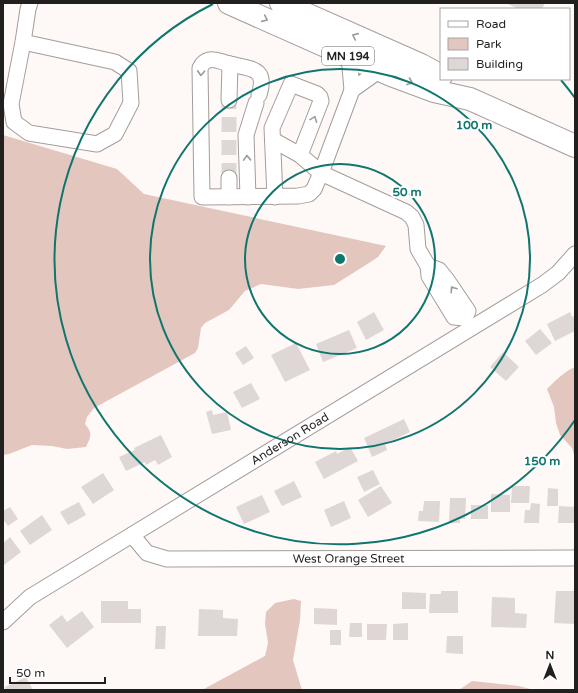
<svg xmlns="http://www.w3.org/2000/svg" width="578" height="693" font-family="'Varela Round',sans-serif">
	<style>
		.green { fill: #e3c7bf }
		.building { fill: #dfd7d5 }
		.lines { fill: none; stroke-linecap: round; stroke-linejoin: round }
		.minor-tunnel { stroke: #ddd7d6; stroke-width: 15; stroke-dasharray: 15 8; stroke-linecap: butt }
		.minor-casing { stroke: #a49d9b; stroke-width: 17 }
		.highway-casing { stroke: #a49d9b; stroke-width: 24 }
		.minor { stroke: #fff; stroke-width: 15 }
		.highway { stroke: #fff; stroke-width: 22 }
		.oneway { stroke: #9c9a9a }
		.ring { fill: none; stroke: #0f766e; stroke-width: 2 }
		.labels { text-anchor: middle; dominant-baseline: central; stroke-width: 4; stroke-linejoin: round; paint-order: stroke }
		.shield { fill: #fff; stroke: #646262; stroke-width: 1 }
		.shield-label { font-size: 11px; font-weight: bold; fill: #221f1f }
		.street-label { font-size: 12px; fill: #221f1f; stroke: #fff }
		.centre { fill: #0f766e; stroke: #fff; stroke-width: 2 }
		.ring-label { font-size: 12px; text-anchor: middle; font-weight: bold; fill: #0f766e; stroke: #fff; stroke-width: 4; stroke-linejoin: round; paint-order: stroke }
	</style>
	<rect width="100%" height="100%" fill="#fef8f6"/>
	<path class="green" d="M3 135 117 169 144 194 386 246 378 257 369 263 334 285 298 289 261 284 245 291 229 310 205 323 201 328 198 348 195 353 94 408 87 417 85 424C93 434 91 436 86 447L67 449 52 446 32 445 9 454 3 455Z
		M575 367V458L572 448 560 435 556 423 554 407 547 389C555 381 565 371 575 367Z
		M294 599 301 601 300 620 293 660 302 690H202L265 656 268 643 265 624 266 612 275 603Z
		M472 681 519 686 534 690H459Z"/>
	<path class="building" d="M506 3H545L542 9H519Z
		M374 312 384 330 366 340 357 322Z
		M570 312 572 317 575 315V331L555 341 547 324Z
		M540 329 552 343 536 355 525 341Z
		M349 330 357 348 323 362 316 344Z
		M296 343 310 370 285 382 271 355Z
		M246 346 254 358 243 365 235 353Z
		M503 352 519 367 506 381 490 367Z
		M251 383 260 399 242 408 233 392Z
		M212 410 213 415 227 412 231 430 212 434 206 412Z
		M404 419 410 432 385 444 387 450 372 457 364 438Z
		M161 435 172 457 158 465 155 460 146 465 145 462 126 471 119 457 135 450 134 448Z
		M350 447 358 461 324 479 315 462 336 451 337 454Z
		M373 470 380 484 364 492 357 477Z
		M103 473 114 490 93 504 81 487Z
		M294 481 302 497 282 506 274 491Z
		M381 486 392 503 368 517 358 500Z
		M512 486H530L529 503H511Z
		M548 488 558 489V506H547Z
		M491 494 510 495V512H491Z
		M262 495 270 512 244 524 236 507Z
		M450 498H466L465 519H460V523H449Z
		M344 501 351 518 331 527 324 510Z
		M424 501H440L439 522 418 521 419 511H423Z
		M79 502 86 515 68 525 60 512Z
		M531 503 540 504 539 523H524L525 510H530Z
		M471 505H488V519H471Z
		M559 506 575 507V523H558Z
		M10 507 18 519 8 526 3 519V511Z
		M42 515 52 530 30 545 20 531Z
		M10 537 21 552 4 565 3 543Z
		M441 591H458V613H429L430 594H441Z
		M556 591H575V624L554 623Z
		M402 592 426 593V609H402Z
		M492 597 515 598V613L527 614 526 628 491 627Z
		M101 601H128V609H141V623H101Z
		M314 608 337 609V625L314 624Z
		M199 609 223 610V618L238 619 237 636H198Z
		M82 611 94 627 67 648 49 625 62 615 67 622Z
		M350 623H362V637H349Z
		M408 623V640H393V624Z
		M367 624H387L386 640H367Z
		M156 626H166L165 649H155Z
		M330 630H341V645H330Z
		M447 636H463V654L446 653Z
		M26 677 33 690H6L5 687Z"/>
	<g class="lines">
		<path class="minor-tunnel" d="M229 178V100"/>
		<g class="minor-casing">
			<g id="minor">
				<path d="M23 42 115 62 129 71 131 103 115 134 97 144 29 133 14 122 11 104 23 42 28 9 30 3"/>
				<path d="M349 56 352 90 380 70"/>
				<path d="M352 90 321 173 406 212 412 217 416 225 418 249 428 266 429 276 454 317 465 318"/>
				<path d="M259 95C268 67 250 69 230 64 223 63 216 58 209 60 204 61 202 64 200 68L202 197 298 196 309 194 314 189 321 173 300 155 273 140"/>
				<path d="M229 100 230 64"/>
				<path d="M229 197V178"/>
				<path d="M248 197 246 135 256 103"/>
				<path d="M275 197 272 128 291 84 317 94 320 97 321 101 300 155"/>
				<path d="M428 266 439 270 447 280 468 311 465 318"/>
				<path id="s1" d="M132 535 147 553 167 559 575 558"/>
				<path id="s2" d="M3 622 30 597 542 285 558 273 575 254"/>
			</g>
		</g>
		<g class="highway-casing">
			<path id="highway" d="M229 3 391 75 434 91 470 99 575 146
				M281 3 421 65 441 76"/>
		</g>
		<use href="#minor" class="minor"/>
		<use href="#highway" class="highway"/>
	</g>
	<defs><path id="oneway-chevron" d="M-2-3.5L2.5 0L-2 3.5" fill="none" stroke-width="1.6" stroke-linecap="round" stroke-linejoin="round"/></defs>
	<g class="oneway">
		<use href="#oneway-chevron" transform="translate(265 19) rotate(24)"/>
		<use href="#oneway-chevron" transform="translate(355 36) rotate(-156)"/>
		<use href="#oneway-chevron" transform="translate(201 73) rotate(93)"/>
		<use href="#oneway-chevron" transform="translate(410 82) rotate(22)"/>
		<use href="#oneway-chevron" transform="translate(314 119) rotate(-69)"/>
		<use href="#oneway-chevron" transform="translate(247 158) rotate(-92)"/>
		<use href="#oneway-chevron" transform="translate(453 289) rotate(-124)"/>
	</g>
	<g class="ring">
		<circle cx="340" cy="259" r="95"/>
		<circle cx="340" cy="259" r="190"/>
		<path d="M575 420A285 285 0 1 1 213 4M561 80A285 285 0 0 1 575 98"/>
	</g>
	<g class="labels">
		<rect class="shield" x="322" y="47" width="52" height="18" rx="3"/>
		<g class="shield-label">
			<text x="348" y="56">MN 194</text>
		</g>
		<g class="street-label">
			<text stroke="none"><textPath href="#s2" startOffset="341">Anderson Road</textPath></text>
			<text stroke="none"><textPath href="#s1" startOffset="226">West Orange Street</textPath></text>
		</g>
	</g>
	<circle cx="340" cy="259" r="6" class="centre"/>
	<g class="ring-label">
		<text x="474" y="129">100 m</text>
		<text x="407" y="196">50 m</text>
		<text x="542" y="465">150 m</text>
	</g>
	<rect width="578" height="693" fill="none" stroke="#221f1f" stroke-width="8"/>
	<rect x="440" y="8" width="130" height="72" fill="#ffffff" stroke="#a7a5a5"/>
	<rect x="448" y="21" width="20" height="6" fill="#ffffff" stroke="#a7a5a5"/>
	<text x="476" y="28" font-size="12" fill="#221f1f">Road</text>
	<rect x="448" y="38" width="20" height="12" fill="#e3c7bf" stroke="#a7a5a5"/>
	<text x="476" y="48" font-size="12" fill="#221f1f">Park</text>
	<rect x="448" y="58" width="20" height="12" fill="#dfd7d5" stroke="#a7a5a5"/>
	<text x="476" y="68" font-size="12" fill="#221f1f">Building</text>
	<g transform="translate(550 665)" stroke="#ffffff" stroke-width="3" paint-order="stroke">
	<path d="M0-3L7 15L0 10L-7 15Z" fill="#221f1f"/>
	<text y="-6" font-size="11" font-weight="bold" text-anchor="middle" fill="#221f1f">N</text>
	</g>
	<path d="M10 677v6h95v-6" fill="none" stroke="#221f1f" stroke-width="2"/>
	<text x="16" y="677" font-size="12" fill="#221f1f" stroke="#ffffff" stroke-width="3" paint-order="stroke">50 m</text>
</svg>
